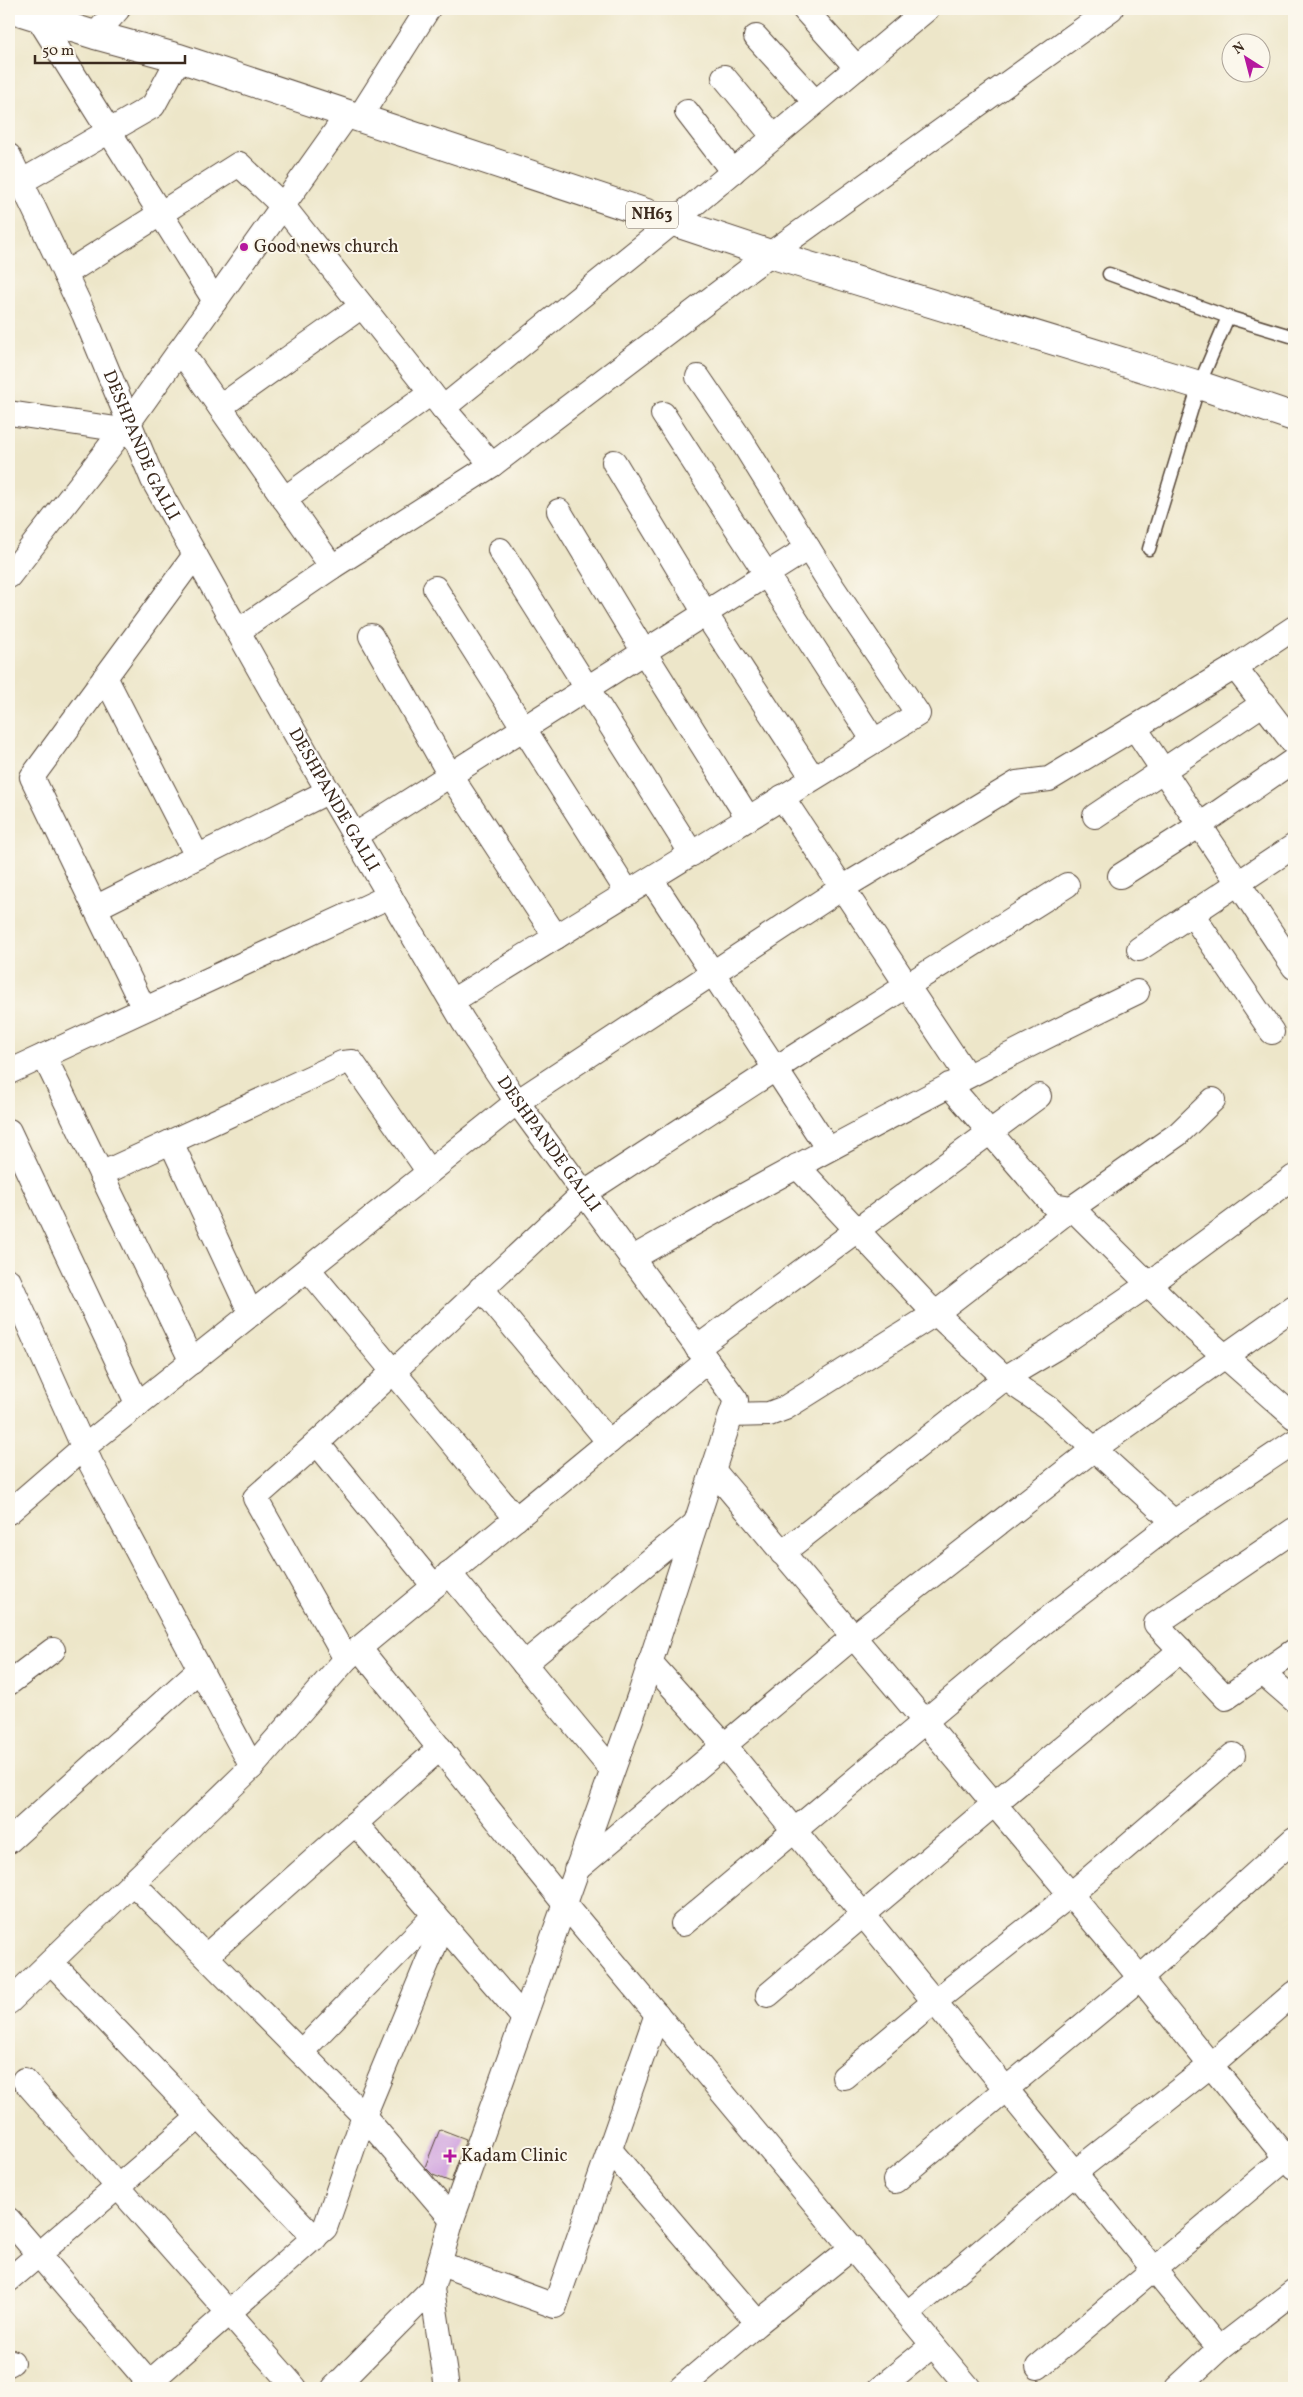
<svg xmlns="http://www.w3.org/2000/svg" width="1303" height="2397" font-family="Vollkorn,serif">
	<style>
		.building { fill: #cc9bde }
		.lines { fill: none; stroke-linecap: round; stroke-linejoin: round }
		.lane-casing { stroke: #564638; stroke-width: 15 }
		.street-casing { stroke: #564638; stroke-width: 26 }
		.highway-casing { stroke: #564638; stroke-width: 30 }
		.lane { stroke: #fff; stroke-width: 12 }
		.street { stroke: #fff; stroke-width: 24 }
		.highway { stroke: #fff; stroke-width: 28 }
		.poi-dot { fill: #b5179e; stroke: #fbf7ec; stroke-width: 2 }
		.labels { text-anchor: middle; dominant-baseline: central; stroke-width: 4; stroke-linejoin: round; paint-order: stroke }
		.shield { fill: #fbf7ec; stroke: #75685c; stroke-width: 1 }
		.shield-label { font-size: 16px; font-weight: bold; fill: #3b2a1e }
		.poi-label { font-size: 18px; fill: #3b2a1e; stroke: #fbf7ec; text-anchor: start }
		.street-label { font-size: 18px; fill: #3b2a1e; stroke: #fbf7ec }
	</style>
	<rect width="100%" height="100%" fill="#fbf7ec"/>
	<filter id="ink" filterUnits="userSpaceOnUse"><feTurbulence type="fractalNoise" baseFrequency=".02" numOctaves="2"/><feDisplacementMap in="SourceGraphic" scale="10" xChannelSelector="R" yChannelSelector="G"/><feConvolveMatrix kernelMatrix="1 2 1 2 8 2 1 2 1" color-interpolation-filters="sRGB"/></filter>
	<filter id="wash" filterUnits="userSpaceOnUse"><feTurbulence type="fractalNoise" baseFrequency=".0096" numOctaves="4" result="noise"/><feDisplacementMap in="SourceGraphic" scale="20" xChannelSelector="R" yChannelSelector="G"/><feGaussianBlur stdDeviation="1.12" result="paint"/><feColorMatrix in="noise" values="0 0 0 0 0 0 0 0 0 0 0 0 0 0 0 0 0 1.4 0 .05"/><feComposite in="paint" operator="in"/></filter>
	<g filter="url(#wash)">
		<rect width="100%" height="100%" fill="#ede6c9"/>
		<g id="blocks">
			<path class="building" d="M440 2129 466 2139 451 2182 433 2175 425 2167Z"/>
		</g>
	</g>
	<g filter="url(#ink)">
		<use href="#blocks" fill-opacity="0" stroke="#564638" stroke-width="1"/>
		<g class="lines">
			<g class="lane-casing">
				<path id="lane" d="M1109 274 1228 317 1294 337
					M1149 549 1199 385 1228 317"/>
			</g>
			<g class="street-casing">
				<g id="street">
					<path d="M804 9 857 68"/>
					<path d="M39 19 215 301"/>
					<path d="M95 35 118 9"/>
					<path d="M756 37 815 102"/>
					<path d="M724 77 774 137"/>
					<path d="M687 112 733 172"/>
					<path d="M359 118 428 9"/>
					<path id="s1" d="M9 156 84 314 153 480 313 765 463 1021 517 1102 736 1400 640 1694 452 2219 432 2289 447 2388"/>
					<path d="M21 182 153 106 179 58"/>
					<path d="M65 274 239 164 283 206 443 408 492 465"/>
					<path d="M180 350 332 567"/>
					<path d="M220 407 362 306"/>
					<path d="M443 408 673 222 927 9"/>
					<path d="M9 413 123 430"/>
					<path d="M663 414 874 741"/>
					<path d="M614 462 705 613 813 778"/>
					<path d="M284 499 431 393"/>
					<path d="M559 511 644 652 748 818"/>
					<path d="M500 550 692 854"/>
					<path d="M9 576 129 422 348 114"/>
					<path d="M435 588 628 893"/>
					<path d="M238 631 332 567 492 465 770 254 1111 9"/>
					<path d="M371 636 450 775 556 937"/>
					<path d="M1235 667 1294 744"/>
					<path d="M105 677 197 856"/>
					<path d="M1135 728 1294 967"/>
					<path d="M782 797 967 1076"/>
					<path d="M1095 816 1264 703"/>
					<path d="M354 836 808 548"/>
					<path d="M1120 876 1200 825 1294 760"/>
					<path d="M651 879 828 1149"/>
					<path d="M95 908 329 791"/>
					<path d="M1192 914 1272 1032"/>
					<path d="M1139 949 1294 846"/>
					<path d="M452 1001 918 714 833 588 743 443 698 377"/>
					<path d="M144 1009 32 777 195 555"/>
					<path d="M44 1056 192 1362"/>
					<path d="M9 1072 390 896"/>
					<path d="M949 1085 1053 1205 1072 1208 1194 1329 1294 1417"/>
					<path d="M9 1131 138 1405"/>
					<path d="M171 1142 251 1314"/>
					<path d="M797 1166 926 1304 1005 1378 1050 1409 1174 1522"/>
					<path d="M101 1174 342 1063 352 1062 429 1172"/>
					<path d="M631 1259C797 1164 965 1075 1137 992"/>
					<path d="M308 1269 516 1519"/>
					<path d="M9 1281 91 1464 252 1767 9 2002"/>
					<path d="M481 1288 609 1442"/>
					<path d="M697 1348 1039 1096"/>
					<path d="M731 1415 769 1414 785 1408 936 1313 1072 1208 1178 1134 1213 1100"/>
					<path d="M317 1443 434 1586"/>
					<path d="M713 1470 1119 1952 1294 2168"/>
					<path d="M9 1512 83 1448 517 1102 842 888 1017 783 1049 779 1235 667 1294 628"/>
					<path d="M1294 1530 1156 1624 1226 1698 1294 1651"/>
					<path d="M782 1553 1005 1378 1054 1349 1149 1284 1294 1177"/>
					<path d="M449 1573 612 1770"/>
					<path d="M359 1648 564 1903 969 2388"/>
					<path d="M346 1659 255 1498 317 1443 583 1194 792 1058 1067 885"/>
					<path d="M650 1662 725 1746 1219 2349"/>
					<path d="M524 1664 696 1523"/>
					<path d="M1263 1673 1294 1700"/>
					<path d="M9 1683 53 1650"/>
					<path d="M252 1767 346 1659 707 1361"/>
					<path d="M355 1823 523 2017"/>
					<path d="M9 1841 200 1669"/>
					<path d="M576 1870 853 1637 1094 1449 1294 1307"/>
					<path d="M134 1884 364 2116 452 2219"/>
					<path d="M683 1924 1041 1624 1174 1522 1294 1442"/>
					<path d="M206 1956 440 1748"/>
					<path d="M51 1962 315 2238"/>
					<path d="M768 1995 994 1804 1181 1650"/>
					<path d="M301 2052 435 1915"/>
					<path d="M844 2077 934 2002 1070 1895 1233 1755"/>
					<path d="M24 2080 295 2388"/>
					<path d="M610 2150 758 2323"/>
					<path d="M895 2181 1140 1978 1294 1839"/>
					<path d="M9 2220 149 2383"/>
					<path d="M441 2264 555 2306 657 2014"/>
					<path d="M9 2280 199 2117"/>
					<path d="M908 2313 1074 2173 1211 2065 1294 1993"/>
					<path d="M9 2364 12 2362"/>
					<path d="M1038 2367 1294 2151"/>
					<path d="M143 2388 325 2228 364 2116 443 1925"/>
					<path d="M334 2388 432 2289"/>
					<path d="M681 2388 758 2323 853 2247"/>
					<path d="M880 2388 933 2345"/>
					<path d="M1177 2388 1219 2349 1294 2291"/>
				</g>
			</g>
			<g class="highway-casing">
				<path id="highway" d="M12 9 95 35 179 58 770 254 1199 385 1294 417"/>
			</g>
			<use href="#lane" class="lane"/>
			<use href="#street" class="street"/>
			<use href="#highway" class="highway"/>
		</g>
	</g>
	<g class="poi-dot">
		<circle cx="244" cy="247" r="5"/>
		<path d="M447.5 2148.5h5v5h5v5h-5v5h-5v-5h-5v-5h5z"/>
	</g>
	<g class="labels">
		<rect class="shield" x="626" y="201.5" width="52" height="27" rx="4"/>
		<g class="shield-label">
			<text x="652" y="215">NH63</text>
		</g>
		<g class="poi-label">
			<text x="254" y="247">Good news church</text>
			<text x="461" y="2156">Kadam Clinic</text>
		</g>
		<g class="street-label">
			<text stroke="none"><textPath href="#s1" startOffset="318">DESHPANDE GALLI</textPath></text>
			<text stroke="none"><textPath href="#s1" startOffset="722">DESHPANDE GALLI</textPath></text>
			<text stroke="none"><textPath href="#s1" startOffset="1128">DESHPANDE GALLI</textPath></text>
		</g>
	</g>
	<rect width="1303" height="2397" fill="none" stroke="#fbf7ec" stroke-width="30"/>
	<g transform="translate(1246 58) rotate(324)"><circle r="24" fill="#fbf7ec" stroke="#aea59a"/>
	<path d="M0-4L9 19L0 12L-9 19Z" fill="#b5179e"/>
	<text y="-8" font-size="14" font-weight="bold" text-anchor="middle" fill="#3b2a1e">N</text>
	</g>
	<path d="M35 55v8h150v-8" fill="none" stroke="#3b2a1e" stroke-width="2.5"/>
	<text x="42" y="55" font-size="15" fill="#3b2a1e" stroke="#fbf7ec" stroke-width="4" paint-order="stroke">50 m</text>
</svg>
